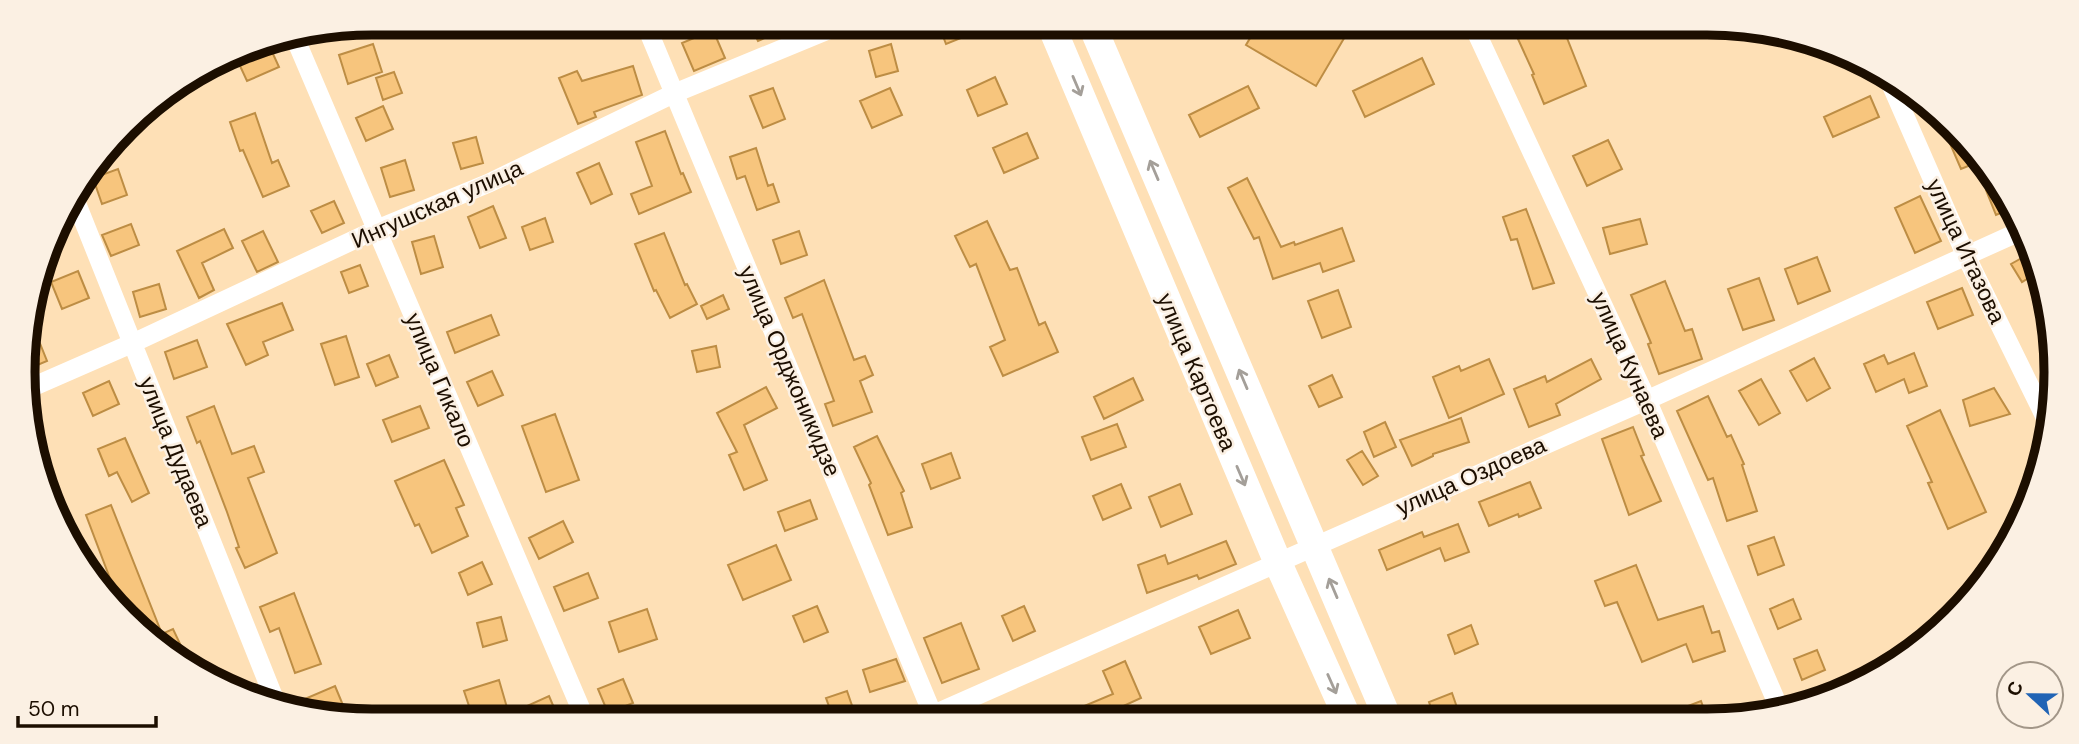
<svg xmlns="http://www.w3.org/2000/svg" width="2079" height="744" font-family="'DM Sans',sans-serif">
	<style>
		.building { fill: #f7c57d; stroke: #bd8d44; stroke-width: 2 }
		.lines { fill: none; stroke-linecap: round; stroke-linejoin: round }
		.street { stroke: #fff; stroke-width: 19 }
		.secondary { stroke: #fff; stroke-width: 28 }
		.oneway { stroke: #a49f99 }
		.labels { text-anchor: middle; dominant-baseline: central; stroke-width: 5; stroke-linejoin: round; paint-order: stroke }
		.street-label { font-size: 23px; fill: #1c0e00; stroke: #fbf0e3 }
		.rim { fill: none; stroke: #1c0e00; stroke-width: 9 }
	</style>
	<rect width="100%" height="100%" fill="#fee0b6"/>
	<path class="building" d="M749 23H798L758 41Z
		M938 23H967L971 34 946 44Z
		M1259 23H1353L1316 86 1246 45Z
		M1552 23H1561L1586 86 1544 104 1532 75 1534 74 1518 39Z
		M713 30 725 58 694 71 682 43Z
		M268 43 279 67 247 81 234 53 246 48Z
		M373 44 382 72 348 84 339 55Z
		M891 44 898 71 876 77 869 51Z
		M1422 58 1434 84 1365 117 1353 91Z
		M633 66 642 95 594 112 596 117 578 124 559 78 577 71 582 81Z
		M394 72 402 93 383 100 376 78Z
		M995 77 1007 104 978 116 967 90Z
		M1248 86 1259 108 1200 137 1189 115Z
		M773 88 785 119 763 128 750 96Z
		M890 88 902 115 872 128 860 101Z
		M1870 96 1879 117 1833 137 1824 117Z
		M383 106 393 129 366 141 356 118Z
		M255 113 272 163 278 160 289 186 263 197 243 150 240 151 230 122Z
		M1944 123 1952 132 1978 162 1961 169 1942 125Z
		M665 131 681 174 683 173 691 192 639 214 631 194 652 186 636 142Z
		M1027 133 1038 158 1004 173 993 148Z
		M476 137 483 163 461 169 453 143Z
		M1608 140 1622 169 1587 186 1573 156Z
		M756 148 768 186 773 184 779 202 757 210 745 176 737 179 730 157Z
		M405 160 414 190 390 197 381 168Z
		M599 163 612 194 591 204 577 173Z
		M118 169 127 195 102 204 93 178Z
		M1247 178 1281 247 1294 242 1295 245 1342 228 1354 261 1323 272 1320 263 1273 279 1259 237 1254 239 1228 188Z
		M1998 185 2009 197 2013 208 1996 215 1986 190Z
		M1920 196 1941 241 1915 253 1895 208Z
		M334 201 344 223 322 233 311 211Z
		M493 206 506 238 480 248 468 217Z
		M1526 209 1554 283 1533 289 1517 239 1511 240 1503 217Z
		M545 218 553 242 530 250 522 227Z
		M1640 219 1647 244 1610 254 1603 228Z
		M987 221 1010 270 1017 268 1039 325 1045 322 1058 352 1003 376 990 347 1005 340 976 264 970 267 955 236Z
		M131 224 139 245 111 256 102 235Z
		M224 229 233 248 202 263 214 290 199 298 177 251Z
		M263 231 278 262 257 272 242 241Z
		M799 231 807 255 781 264 773 240Z
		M664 233 685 285 687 284 697 304 670 318 656 290 654 291 635 244Z
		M434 236 443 267 421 274 412 242Z
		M2029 254 2035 274 2022 282 2011 264Z
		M1817 257 1830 291 1798 304 1785 269Z
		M360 265 368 286 349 293 341 272Z
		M78 271 89 298 62 309 51 282Z
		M1759 278 1774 320 1743 330 1728 289Z
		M824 280 854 360 865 356 873 375 860 381 872 412 833 426 825 404 834 401 802 314 793 318 785 298Z
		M1665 281 1685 331 1692 329 1702 359 1659 374 1648 344 1651 343 1631 295Z
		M159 284 166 309 140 317 133 292Z
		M1962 288 1973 315 1938 329 1927 302Z
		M1338 290 1351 327 1322 338 1308 301Z
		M723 295 729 309 707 319 701 306Z
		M282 303 293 330 263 342 268 355 246 365 227 324Z
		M491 315 499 335 455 353 447 332Z
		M29 316 47 361 28 369 26 327Z
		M346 336 359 377 335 385 321 344Z
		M197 340 207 367 174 379 165 352Z
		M716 346 720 367 697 372 692 351Z
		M1914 353 1927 386 1909 393 1904 379 1876 392 1864 364 1884 355 1888 364Z
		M389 355 398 377 376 386 367 364Z
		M1814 358 1830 388 1807 401 1790 371Z
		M1489 359 1504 394 1449 418 1433 377 1459 366 1461 371Z
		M1591 359 1601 379 1556 404 1560 415 1529 427 1514 389 1545 376 1547 382Z
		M492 371 503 395 478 406 467 382Z
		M1332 375 1342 397 1319 407 1309 386Z
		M1133 378 1143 400 1104 419 1094 397Z
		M1761 379 1780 413 1759 425 1739 391Z
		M109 381 119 404 93 416 83 393Z
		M766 387 777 408 744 425 767 480 744 490 729 455 737 452 717 413Z
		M1994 388 2010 414 1970 426 1963 400Z
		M1708 396 1727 437 1731 435 1744 464 1742 465 1757 511 1727 521 1713 478 1708 480 1677 411Z
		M214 406 232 454 254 446 264 472 248 478 277 553 245 568 236 548 239 547 227 512 200 441 197 443 187 417Z
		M420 406 429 428 392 442 383 420Z
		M1940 410 1986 512 1948 529 1928 483 1932 482 1907 426Z
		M555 414 579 480 546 492 522 426Z
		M1461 418 1469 442 1433 454V456L1412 466 1400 440Z
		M1385 422 1396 447 1374 457 1364 432Z
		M1117 424 1126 447 1091 460 1082 437Z
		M1633 427 1644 455 1641 456 1661 501 1629 515 1602 439Z
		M877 436 904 491 901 493 912 527 888 535 869 485 871 483 854 447Z
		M125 438 149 493 132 502 117 472 109 476 98 449Z
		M1362 451 1378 476 1363 485 1347 460Z
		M951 453 960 478 931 489 922 464Z
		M444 460 464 505 456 508 468 536 432 553 419 524 415 526 395 481Z
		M1530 482 1541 508 1519 517 1518 514 1489 526 1479 502Z
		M1121 484 1131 508 1103 520 1093 496Z
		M1180 484 1192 514 1161 527 1149 497Z
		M810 500 817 519 785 531 778 512Z
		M111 505 162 634 173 629 192 669 178 662 120 605 86 515Z
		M563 521 573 542 539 559 529 538Z
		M1458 524 1469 552 1445 561 1440 548 1387 570 1379 550 1422 532 1424 537Z
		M1774 537 1784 565 1758 575 1748 546Z
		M1226 541 1236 564 1199 579 1197 575 1147 593 1138 565 1165 555 1168 564Z
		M776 545 791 580 743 600 728 565Z
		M482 562 492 584 468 595 459 573Z
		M1636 565 1658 620 1703 606 1712 633 1719 631 1725 651 1693 662 1686 644 1642 662 1617 602 1605 606 1595 581Z
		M588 573 598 598 564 611 554 587Z
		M294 593 321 664 295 673 279 628 270 632 260 607Z
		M1793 599 1801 619 1778 629 1770 609Z
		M817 606 828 632 804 642 793 616Z
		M1024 606 1035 631 1013 641 1002 616Z
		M647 609 657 639 619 652 609 622Z
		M1238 610 1250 638 1211 654 1199 627Z
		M501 617 507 640 483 647 477 623Z
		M961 623 979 669 942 683 924 638Z
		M1471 625 1478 644 1455 654 1448 635Z
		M1817 650 1825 670 1802 680 1794 659Z
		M896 659 905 681 870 692 863 670Z
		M1125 661 1141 698 1108 713 1111 720H1051L1113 694 1103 671Z
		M623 679 633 703 608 713 598 689Z
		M499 680 508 711 474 721 464 691Z
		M335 686 345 710 331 716 306 713 300 701Z
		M847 691 857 720H834L826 698Z
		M1452 693 1461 719H1435L1429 702Z
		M549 696 558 717 550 721H494Z
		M1701 701 1707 718H1659V717Z"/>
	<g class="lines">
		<path class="street" d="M645 23 935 720
			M1472 23 1647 400 1780 710
			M295 38 586 721
			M1889 80 1966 256 2047 421
			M74 197 278 708
			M30 388 133 343 375 230 489 183 675 93 845 23
			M921 720 1647 400 2021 231"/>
		<path class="secondary" d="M1050 23 1278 563 1348 719
			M1091 23 1388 719"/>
	</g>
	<defs><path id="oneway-shaft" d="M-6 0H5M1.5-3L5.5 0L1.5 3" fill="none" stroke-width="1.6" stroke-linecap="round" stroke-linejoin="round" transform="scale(1.75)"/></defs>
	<g class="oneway">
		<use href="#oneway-shaft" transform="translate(1077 86) rotate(67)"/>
		<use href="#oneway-shaft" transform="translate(1154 170) rotate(-113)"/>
		<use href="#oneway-shaft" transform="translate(1243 379) rotate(-113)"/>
		<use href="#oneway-shaft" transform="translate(1241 476) rotate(67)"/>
		<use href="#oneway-shaft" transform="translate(1333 588) rotate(-113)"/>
		<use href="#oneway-shaft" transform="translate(1332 684) rotate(66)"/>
	</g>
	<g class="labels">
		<g class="street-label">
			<text transform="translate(437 204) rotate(-24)">Ингушская улица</text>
			<text transform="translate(1966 251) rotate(65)">улица Итазова</text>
			<text transform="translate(1630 365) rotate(66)">улица Кунаева</text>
			<text transform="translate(790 371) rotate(67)">улица Орджоникидзе</text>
			<text transform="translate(1197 372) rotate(67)">улица Картоева</text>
			<text transform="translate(440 380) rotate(67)">улица Гикало</text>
			<text transform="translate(176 452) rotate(68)">улица Дудаева</text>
			<text transform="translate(1471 476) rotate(-24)">улица Оздоева</text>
		</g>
	</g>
	<path d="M0 0H2079V744H0ZM372 35H1707A337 337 0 0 1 2044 372V372A337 337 0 0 1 1707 709H372A337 337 0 0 1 35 372V372A337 337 0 0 1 372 35Z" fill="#fbf0e3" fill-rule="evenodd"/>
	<path class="rim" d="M372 35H1707A337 337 0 0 1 2044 372V372A337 337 0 0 1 1707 709H372A337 337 0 0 1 35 372V372A337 337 0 0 1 372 35Z"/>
	<g transform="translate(2030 695) rotate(292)"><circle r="33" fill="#fbf0e3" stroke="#a29688" stroke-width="2"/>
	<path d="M0-5L12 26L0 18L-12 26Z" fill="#2164b5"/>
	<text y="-10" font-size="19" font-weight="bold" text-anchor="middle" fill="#1c0e00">С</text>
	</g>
	<path d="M18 716v10h138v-10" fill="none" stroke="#1c0e00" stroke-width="3.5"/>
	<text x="28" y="716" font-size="21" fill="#1c0e00" stroke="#fbf0e3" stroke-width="5" paint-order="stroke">50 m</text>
</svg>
